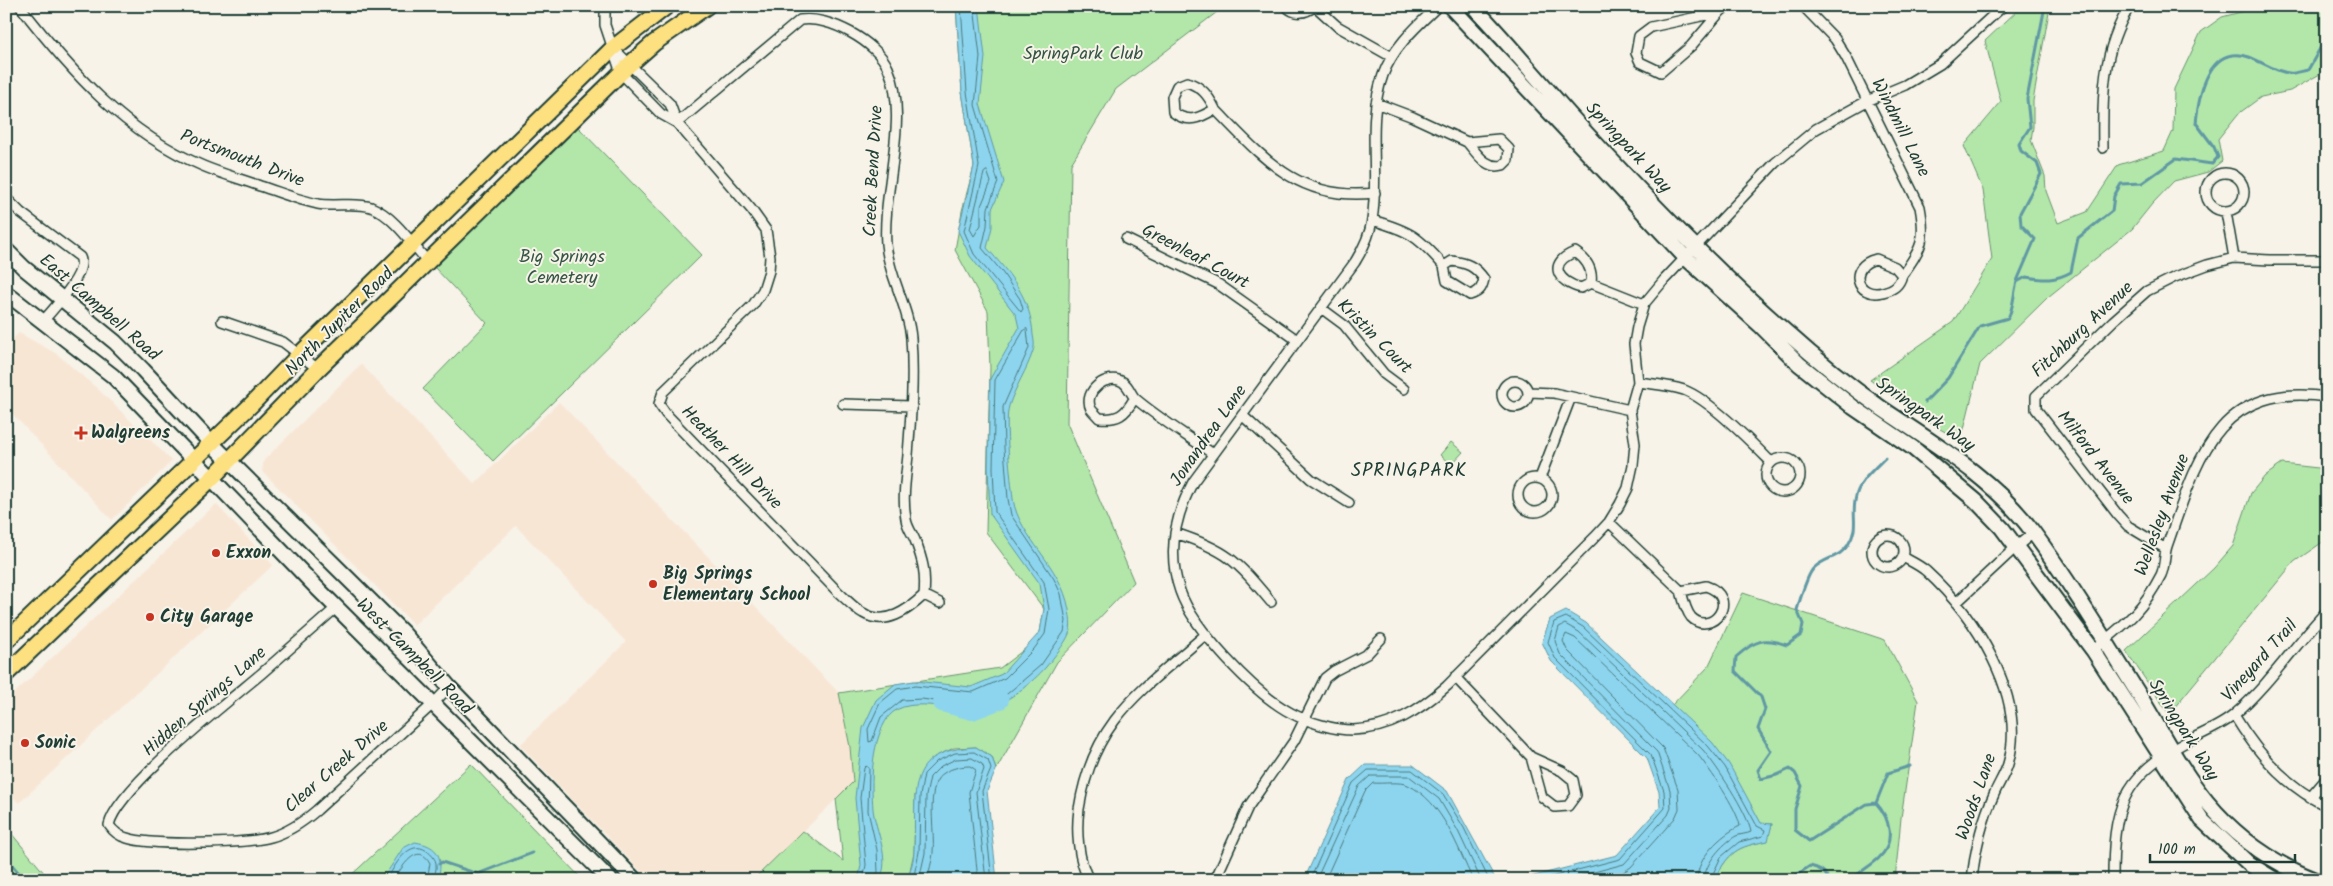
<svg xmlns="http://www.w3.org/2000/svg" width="2333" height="886" font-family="Kalam,sans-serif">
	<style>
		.built { fill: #f8e6d5 }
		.green { fill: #b2e7a9; stroke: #68926e }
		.water { fill: #8dd5ee; stroke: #6198a4 }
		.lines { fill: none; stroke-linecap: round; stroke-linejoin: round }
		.shore { stroke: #4b7a7e; stroke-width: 1 }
		.stream { stroke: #6198a4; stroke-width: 3 }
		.river { stroke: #8dd5ee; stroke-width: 18 }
		.street-casing { stroke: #1f3d34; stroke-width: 12 }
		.secondary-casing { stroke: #1f3d34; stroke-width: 18 }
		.primary-casing { stroke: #1f3d34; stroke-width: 19 }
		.street { stroke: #f7f3e8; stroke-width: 9 }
		.secondary { stroke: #f7f3e8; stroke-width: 14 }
		.primary { stroke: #fde080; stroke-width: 15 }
		.poi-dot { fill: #c8321e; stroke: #f7f3e8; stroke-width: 2 }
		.labels { text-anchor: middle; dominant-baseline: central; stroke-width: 4; stroke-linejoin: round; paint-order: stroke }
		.park-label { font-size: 18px; fill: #355646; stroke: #f7f3e8 }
		.street-label { font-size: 18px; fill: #1f3d34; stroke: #f7f3e8 }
		.poi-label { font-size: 18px; font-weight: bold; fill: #1f3d34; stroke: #f7f3e8; text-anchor: start }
		.neighbourhood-label { font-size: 19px; letter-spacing: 1px; fill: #1f3d34; stroke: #f7f3e8 }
	</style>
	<rect width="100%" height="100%" fill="#f7f3e8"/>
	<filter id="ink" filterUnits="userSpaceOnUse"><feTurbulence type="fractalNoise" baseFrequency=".02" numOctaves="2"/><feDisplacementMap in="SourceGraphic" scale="10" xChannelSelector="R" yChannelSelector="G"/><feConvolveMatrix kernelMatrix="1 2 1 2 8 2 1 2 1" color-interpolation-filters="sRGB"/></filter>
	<g filter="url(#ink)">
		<path class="built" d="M19 333 57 354 100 391 172 461 112 520 6 407V345Z
			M361 364 475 484 559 402 839 693 850 747 853 783 753 880H649L520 745 626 642 516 526 414 625 262 471 264 460Z
			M216 504 273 565 19 803 6 790V701Z"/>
		<path class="green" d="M956 6H1225L1116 89 1071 164 1067 423 1134 582 1057 662 996 770 992 757 976 747 954 748 934 757 915 795 914 852 908 880H753L803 831 843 861 836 799 853 782 850 747 839 693 1000 668 1030 645 1040 632 1044 609 986 532 990 368 988 311 955 250 962 211 974 166 962 92Z
			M2022 6H2050L2033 101V127L2031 140 2045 176 2046 191 2058 223 2087 212 2118 165 2164 151 2173 131 2174 89 2201 32 2222 17 2263 6H2327V70L2290 91 2261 97 2238 114 2218 139 2222 161 2208 172 2174 181 2152 204 2132 229 2048 297 1980 364 1961 441 1933 425 1870 380 1953 322 1992 259 1983 190 1964 146 2001 102 1985 41Z
			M578 127 702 255 493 461 423 389 487 323 434 267Z
			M1451 442 1463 452 1451 465 1440 455Z
			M2282 464 2327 469V539L2294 562 2169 714 2126 651 2214 568 2233 546 2251 493 2265 476Z
			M1743 593 1885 640 1918 701 1901 818 1895 880H1714C1730 851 1736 847 1767 841L1772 824H1761L1751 805 1672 705 1708 667Z
			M471 764 583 880H346Z
			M6 827 50 880H6Z"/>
		<path class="water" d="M956 6H979L985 57 980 104 1004 182 992 209V227L987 248C1010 274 1031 298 1033 335 1034 340 1035 346 1033 351 1027 370 1015 387 1009 406 1004 423 1011 479 1013 499 1019 538 1061 564 1069 610 1070 617 1072 626 1069 634 1065 644 1053 658 1046 667 1033 682 1006 704 987 708 956 715 902 689 885 722 871 747 871 781 873 809 875 829 892 861 879 880H858L861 865 855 798 863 728 876 700 895 684 914 681 971 687 1002 674 1040 632 1044 609 1040 584 990 514 988 468 990 379 1019 328 1016 315 970 256 958 231 974 166 962 92Z
			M1566 611 1586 623 1712 742 1729 764 1761 823 1772 824 1768 841C1736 847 1730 851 1714 880H1518L1617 855 1660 807 1659 792 1647 758 1551 661 1542 642 1550 619Z
			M976 747 992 757 996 770 987 791 997 880H908C910 870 914 860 914 850 917 794 902 750 976 747Z
			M1365 765H1413L1447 791 1496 880H1304L1349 780Z
			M415 842C440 846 443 858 438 880H382L403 848Z"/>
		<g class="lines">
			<path class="shore" d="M961 6 967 92 979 166 964 231 974 254 1021 312 1023 309 1020 299 1002 272 982 248 987 226 988 208 998 182 975 105 980 57 974 6
				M987 171 991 182 981 206V225L974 236 970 229 984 173Z
				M1027 329 1029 348 1003 407 1004 448 1008 499 1011 515 1054 579 1061 594 1066 621 1064 632 1041 665 1007 694 985 703 954 704 922 699 902 700 881 717 872 741 869 742 868 729 880 703 897 689 915 686 973 692 1005 678 1034 649 1045 634 1049 609 1044 582 995 512 993 468 995 380 1024 330Z
				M387 880C394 866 409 838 427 851 431 854 436 859 436 864 437 869 434 875 434 880
				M394 880C401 868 418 840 430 863L427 880
				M863 880 866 865 860 798 864 768 866 766 869 768 868 811 877 850 878 872 875 880
				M913 880 919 852 920 796 924 774 937 761 955 753 974 752 988 760 991 769 982 791 992 880
				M919 880 925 853 926 796 930 777 941 766 956 759 972 758 982 764 984 769 976 792 986 880
				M927 880C929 871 932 862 933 853 935 831 928 803 936 782 941 770 959 766 970 766L976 770 969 792 978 880
				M1310 880 1353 783 1368 770H1412L1443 794 1464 828 1489 880
				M1316 880 1359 786 1370 776H1409L1439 799 1458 831 1481 880
				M1325 880 1365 791 1373 783C1383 784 1400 781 1408 785 1443 802 1457 847 1473 880
				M1539 880 1620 859 1665 808 1664 791 1651 755 1555 658 1548 642 1554 622 1566 617 1583 627 1708 746 1725 767 1757 826 1765 830 1763 836 1739 842 1721 857 1710 880
				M1564 880 1624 864 1668 815 1671 808 1670 790 1657 752 1560 654 1555 641 1559 627 1565 624 1579 632 1703 750C1717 767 1747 811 1751 832 1747 834 1741 834 1736 836 1722 844 1705 863 1704 880
				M1594 880 1622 873 1631 867 1675 818 1679 809 1678 789 1663 748 1567 650 1563 641 1566 634 1575 638 1698 755C1710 770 1737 808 1740 826 1721 835 1697 857 1697 880"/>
			<path class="stream" d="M2017 281 2035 239 2021 225 2020 213 2041 174 2037 163 2021 151 2019 144 2030 127 2027 99 2045 6
				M1925 402 1948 378 1980 326 2008 318C2014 307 2013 295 2017 282L2026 277C2044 280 2055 281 2071 272L2078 238 2112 211 2114 196 2121 184 2142 183 2176 159 2212 164 2218 157 2214 147 2196 123C2199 93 2209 44 2249 57 2262 62 2276 72 2289 73 2294 74 2302 71 2308 70L2327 36
				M1876 803 1888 773 1910 766
				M6 858 25 880
				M439 864 442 862 478 874 532 853
				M1789 880 1810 866C1818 868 1826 871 1828 880
				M1855 880V877C1862 870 1872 865 1879 858 1896 842 1890 818 1876 803L1867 804 1809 841 1795 830V809L1802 786 1795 773 1790 769 1777 775 1761 779 1758 770 1771 751 1758 729 1765 709 1761 697 1735 671 1736 657C1755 640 1764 637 1787 645L1801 635 1803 624 1797 610C1800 600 1807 574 1814 568 1825 557 1840 558 1848 545 1859 528 1852 518 1855 501 1857 483 1873 470 1885 458"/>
			<path class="river" d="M942 703 972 711 1000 700"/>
			<g class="street-casing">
				<path id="street" d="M20 6C71 72 125 133 203 166 222 174 241 179 260 186 279 192 298 200 318 204 334 207 357 202 371 207 394 216 412 244 428 262
					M605 6V25L621 73 661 114 677 123
					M1286 6C1295 16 1306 13 1315 6L1337 26 1392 57
					M1438 6C1417 26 1393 47 1383 75 1366 122 1380 172 1372 220 1370 235 1363 249 1355 262L1193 482C1175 516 1167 554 1180 591 1193 629 1255 694 1291 713 1308 722 1333 730 1353 730 1390 729 1420 710 1447 686L1595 537 1609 522 1620 504 1628 488 1633 465 1635 444 1630 410 1638 382 1634 344 1637 327 1644 304 1664 280 1775 163 1816 129 1867 101 1905 85 1940 64 2003 6
					M1803 6 1835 39 1846 57 1920 207C1926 239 1922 249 1902 275
					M1720 12 1651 27 1639 36 1636 53 1640 62 1661 72 1691 46 1720 12 1727 6
					M613 48 670 104 677 123 751 209 766 230 770 257 769 271 763 290 753 305 663 392 659 404 666 414 838 592C846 599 854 608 863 613 886 627 908 610 924 595 926 573 923 561 915 540 912 533 907 527 906 519 902 498 906 477 908 455 911 416 914 378 911 338 908 305 889 277 886 244 882 190 910 117 888 68 877 42 828 15 800 20L677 123
					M1187 82C1202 87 1208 95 1215 109 1200 118 1188 124 1173 112L1172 97 1177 86Z
					M1376 103 1413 117 1467 142 1499 139 1509 149 1508 160 1503 165C1486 170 1477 153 1467 142
					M1215 109C1263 158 1299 202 1375 193
					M2103 148C2102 98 2102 49 2130 6
					M2206 192a19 19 0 1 1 38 0a19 19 0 1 1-38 0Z
					M6 198 20 212 80 257C88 272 53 310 42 322
					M2226 212 2234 258
					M1372 220C1410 231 1418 236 1444 266
					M1126 239 1218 284 1297 340
					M1876 259 1895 267 1902 275C1899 286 1894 289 1883 292 1856 299 1847 266 1876 259Z
					M1452 261C1467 263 1475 266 1484 279 1482 288 1480 292 1470 295L1447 281 1444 266Z
					M1591 283C1593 269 1586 259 1575 252 1547 263 1557 282 1581 288L1591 283 1644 304
					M1321 308 1344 325 1384 374 1404 389
					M222 321 283 342 318 369
					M1502 394a13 13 0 1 1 26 0a13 13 0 1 1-26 0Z
					M1638 382C1653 384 1669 385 1684 390 1710 400 1751 442 1771 462
					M1529 392 1554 393 1630 410
					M1134 399C1125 415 1118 420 1099 418 1097 415 1093 412 1091 409 1082 391 1108 372 1123 382 1130 387 1131 396 1137 400 1161 420 1188 436 1213 454
					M843 404 912 406
					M1242 415 1311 479 1349 503
					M1766 475a17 17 0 1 1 34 0a17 17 0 1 1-34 0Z
					M1540 478 1571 397
					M1518 495a17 17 0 1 1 34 0a17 17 0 1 1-34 0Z
					M1609 522 1681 591
					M1175 533C1227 550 1236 560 1271 602
					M1872 551a16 16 0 1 1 32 0a16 16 0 1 1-32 0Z
					M2166 549 2128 526 2118 515 2036 409V396L2113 321 2147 291 2175 277 2207 265 2234 258 2269 260H2327
					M1903 557C1910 561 1919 565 1926 571 1974 615 2028 696 2008 764 2005 774 1999 783 1995 792 1982 820 1975 850 1972 880
					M1706 586C1742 598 1711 638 1691 617 1686 611 1683 599 1681 591Z
					M924 595 940 603
					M1956 603 2016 547 2033 533
					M337 607C312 629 287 651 262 673 229 701 117 788 109 825 113 831 119 836 127 838 152 846 246 844 271 837 289 832 303 822 317 810L434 703 449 687
					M2093 650C2124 625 2142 612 2161 575 2165 567 2164 555 2167 546 2197 461 2216 381 2327 397
					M1455 677 1531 757 1562 771 1573 780 1576 795 1568 806 1555 807 1542 797 1531 757
					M2234 715C2257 753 2286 787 2327 806
					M2310 798 2327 778
					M1089 880C1078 860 1076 831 1079 809 1093 719 1143 690 1206 634
					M1215 880 1248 807 1294 741 1325 678 1334 671 1367 654 1381 639
					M2113 880C2113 809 2121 777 2186 742 2202 733 2222 726 2235 714 2270 684 2295 644 2327 611"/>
			</g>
			<g class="secondary-casing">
				<path id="secondary" d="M1450 6 1685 257 1760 325 1799 364 1853 407 1913 448 1976 501 2002 528 2093 650 2202 820 2249 864 2275 880
					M1473 6C1513 48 1549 93 1588 135 1650 202 1716 271 1785 331 1815 358 1848 385 1881 408 1936 445 1993 478 2033 532 2072 585 2106 642 2141 698 2161 731 2182 772 2207 802 2236 837 2274 864 2316 880
					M6 250 24 268 115 342 143 370 211 443 404 634 449 687 635 880
					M6 293 113 376 318 589 610 880"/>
			</g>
			<g class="primary-casing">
				<path id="primary" d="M6 641 252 404 300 354 613 48 667 6
					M6 674 211 479 318 369 630 64 654 43 707 6"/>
			</g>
			<use href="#street" class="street"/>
			<use href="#secondary" class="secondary"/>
			<use href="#primary" class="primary"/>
		</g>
	</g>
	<g class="poi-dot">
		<path d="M78.5 425.5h5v5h5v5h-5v5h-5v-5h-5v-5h5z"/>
		<circle cx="216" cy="553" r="5"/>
		<circle cx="653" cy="584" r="5"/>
		<circle cx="150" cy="617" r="5"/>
		<circle cx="25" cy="743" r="5"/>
	</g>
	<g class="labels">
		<g class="park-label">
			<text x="1083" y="54">SpringPark Club</text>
			<text x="562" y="257">Big Springs<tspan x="562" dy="21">Cemetery</tspan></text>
		</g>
		<g class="street-label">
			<text transform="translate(1900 128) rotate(63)">Windmill Lane</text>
			<text transform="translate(1628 148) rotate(47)">Springpark Way</text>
			<text transform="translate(242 159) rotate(21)">Portsmouth Drive</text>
			<text transform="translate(874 171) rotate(-87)">Creek Bend Drive</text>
			<text transform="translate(1195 257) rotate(28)">Greenleaf Court</text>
			<text transform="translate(99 308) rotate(41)">East Campbell Road</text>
			<text transform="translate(340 322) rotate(-45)">North Jupiter Road</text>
			<text transform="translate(2083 330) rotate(-43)">Fitchburg Avenue</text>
			<text transform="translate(1374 337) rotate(45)">Kristin Court</text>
			<text transform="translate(1925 415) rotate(35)">Springpark Way</text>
			<text transform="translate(1209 436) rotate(-55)">Jonandrea Lane</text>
			<text transform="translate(731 458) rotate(46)">Heather Hill Drive</text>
			<text transform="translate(2095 458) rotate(52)">Milford Avenue</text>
			<text transform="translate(2163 515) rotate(-70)">Wellesley Avenue</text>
			<text transform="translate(414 657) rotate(45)">West Campbell Road</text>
			<text transform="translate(2260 661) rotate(-48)">Vineyard Trail</text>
			<text transform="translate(205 702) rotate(-41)">Hidden Springs Lane</text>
			<text transform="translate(2183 730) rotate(58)">Springpark Way</text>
			<text transform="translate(337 767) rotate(-41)">Clear Creek Drive</text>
			<text transform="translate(1977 797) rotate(-71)">Woods Lane</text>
		</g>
		<g class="poi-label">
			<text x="91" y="433">Walgreens</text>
			<text x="226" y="553">Exxon</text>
			<text x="663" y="574">Big Springs<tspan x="663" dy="21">Elementary School</tspan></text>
			<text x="160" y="617">City Garage</text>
			<text x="35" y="743">Sonic</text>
		</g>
		<g class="neighbourhood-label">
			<text x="1409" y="471">SPRINGPARK</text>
		</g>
	</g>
	<rect width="2333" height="886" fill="none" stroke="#f7f3e8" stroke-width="25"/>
	<rect x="12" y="12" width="2308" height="861" fill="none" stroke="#1f3d34" stroke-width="2" filter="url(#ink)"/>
	<path d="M2150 854v8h145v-8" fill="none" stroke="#1f3d34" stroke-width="2.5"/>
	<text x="2158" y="854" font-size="15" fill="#1f3d34" stroke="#f7f3e8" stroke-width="4" paint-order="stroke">100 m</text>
</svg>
